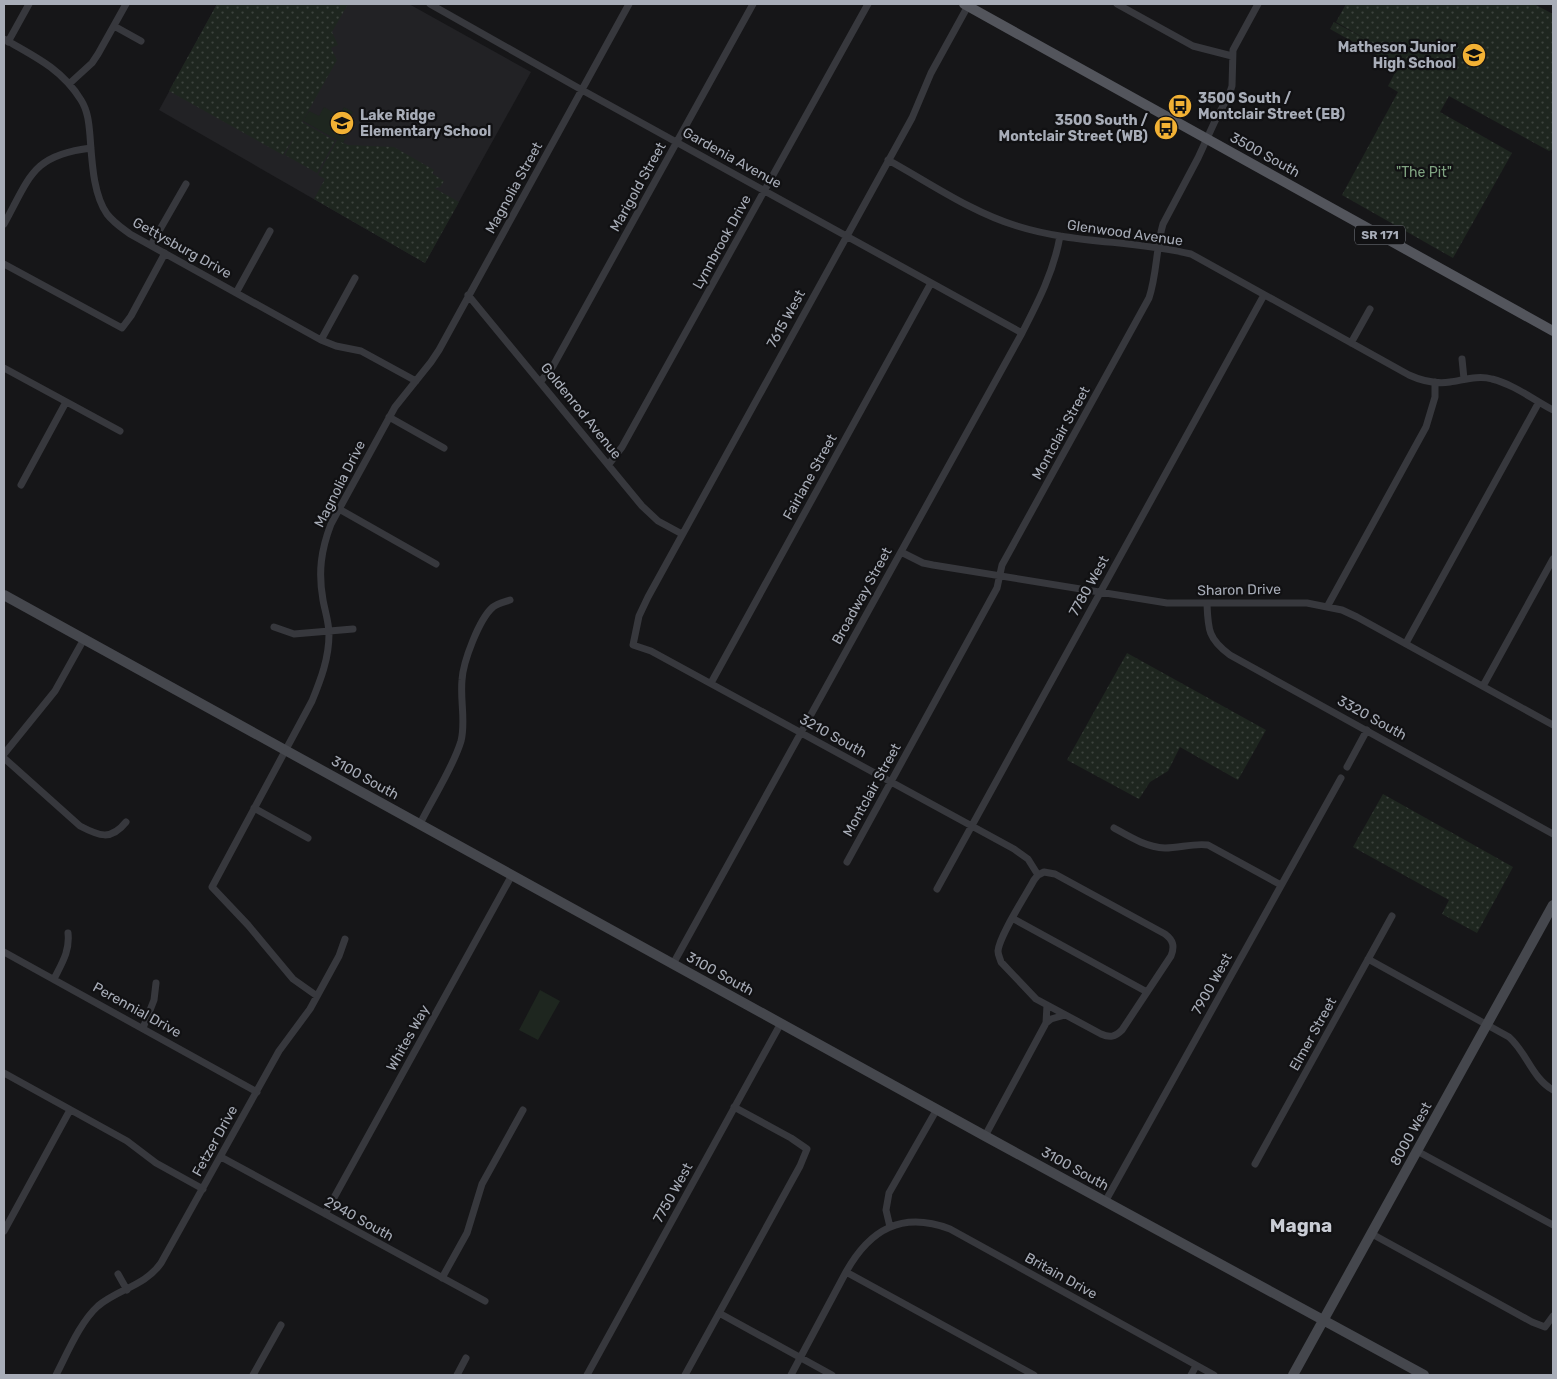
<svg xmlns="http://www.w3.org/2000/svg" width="1557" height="1379" font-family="Rubik,sans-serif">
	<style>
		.built { fill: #222225 }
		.grass { fill: url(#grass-dots) }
		.pitch { fill: #1e261f }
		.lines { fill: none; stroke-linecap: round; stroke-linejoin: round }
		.street { stroke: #37383d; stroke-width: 7 }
		.secondary { stroke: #45474d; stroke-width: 10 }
		.primary { stroke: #53555c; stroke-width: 10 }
		.labels { text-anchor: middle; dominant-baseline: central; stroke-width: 4.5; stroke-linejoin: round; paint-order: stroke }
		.shield { fill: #111113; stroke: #7b7e86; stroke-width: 1 }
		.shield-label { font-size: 12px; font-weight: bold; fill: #a8adb8 }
		.poi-label { font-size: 14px; font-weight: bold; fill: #a8adb8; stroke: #111113; text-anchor: end }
		.street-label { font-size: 14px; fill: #a8adb8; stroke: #111113 }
		.park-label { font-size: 14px; fill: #7fa381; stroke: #111113 }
		.district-label { font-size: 19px; font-weight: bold; fill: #c9ccd4; stroke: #111113 }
	</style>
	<defs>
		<pattern id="grass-dots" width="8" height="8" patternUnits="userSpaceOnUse" patternTransform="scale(1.25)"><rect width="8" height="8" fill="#1e261f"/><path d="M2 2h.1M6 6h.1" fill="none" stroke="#3c433d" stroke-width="1.8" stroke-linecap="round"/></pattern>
	</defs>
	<rect width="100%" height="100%" fill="#161618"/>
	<path class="built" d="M217 4H409L531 72 425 263 159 110Z"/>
	<path class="grass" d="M217 4H348L332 32 338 45 331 48 337 60 302 122 335 141 317 173 285 155 295 136 283 155 169 91Z
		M1346 4H1534L1553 14V149L1549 151 1449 96 1440 112 1512 153 1453 258 1342 195 1398 92 1388 86 1398 67 1330 29 1334 22 1371 42 1336 22Z
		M337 140 348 145 394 147 434 170 432 175 433 174 444 181 440 187 434 188 459 202 425 263 314 199 325 179 318 175Z
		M1127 653 1266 730 1238 780 1180 747 1168 771 1150 782 1139 799 1067 760Z
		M1383 794 1513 867 1477 933 1442 914 1449 900 1353 847Z"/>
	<path class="pitch" d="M324 107 339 116 344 107 353 112 348 121 344 119 339 127 348 134 343 143 303 121 309 111 319 116Z
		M540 990 560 1001 538 1040 519 1030Z"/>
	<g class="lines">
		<path class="street" d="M430 4 582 90 1022 333
			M969 4 931 73 912 118 648 597 639 616 633 645 651 651 1014 849 1028 859 1038 875
			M1117 4 1193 46 1232 56
			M114 26 141 41
			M4 39C34 56 62 69 81 100 88 111 89 124 90 136 92 161 93 194 107 214 114 223 122 228 130 234L321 340 336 346 361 351 416 381
			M8 42 29 4
			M69 84 92 63 98 54 126 4
			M888 160C930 183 971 212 1017 226 1074 244 1134 240 1191 254L1409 375C1422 381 1436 384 1450 382 1464 380 1478 375 1492 379 1513 384 1534 400 1553 410
			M4 224C30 177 32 155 91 148
			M151 245 186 184
			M4 264 122 328 131 316 165 253
			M236 293 270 231
			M468 295 642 506 658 521 682 534
			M321 340 355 278
			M1351 343 1370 309
			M1462 359 1464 379
			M4 368 120 431
			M541 381 553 366 753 4
			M389 417 444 448
			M609 464 622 447 868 4
			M21 485 66 402
			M339 509 436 564
			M901 552 923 563 933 565 1167 603H1307L1342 610 1357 617 1553 725
			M1207 604C1208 629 1208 639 1230 655L1553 834
			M1327 607 1426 427 1435 397V382
			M274 627 294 634 353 629
			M1406 643 1539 402
			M711 683 931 283
			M1483 686 1553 559
			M4 754 55 691 84 639
			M4 758 80 826C99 836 111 841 126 822
			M1347 767 1367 730
			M254 808 308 838
			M420 824C432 799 453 768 461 741 466 722 460 701 462 680 463 662 479 619 493 607 498 603 504 602 510 600
			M1114 828C1130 837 1146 847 1165 848 1180 848 1193 843 1208 845L1281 885
			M847 862 997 588 1002 565 1149 298C1157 274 1156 248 1163 224L1198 158 1215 121 1229 95 1232 86 1233 50 1258 4
			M1044 872 1055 874 1165 934C1173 940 1175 946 1171 956L1122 1030C1115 1037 1110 1038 1101 1034L1036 999 1001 962C1000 958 998 955 998 951 999 936 1026 895 1034 880L1038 875Z
			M937 889 1264 295
			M1012 918 1147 992
			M4 952 257 1092
			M1368 959 1509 1037C1527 1053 1532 1078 1553 1090
			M673 964 1022 333C1038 302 1054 271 1060 236
			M54 979C62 963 70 951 68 933
			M317 996 293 979 248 925 212 887 312 701C321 679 329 658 329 634 329 623 325 611 323 600 318 572 321 550 331 524L395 407 431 362 439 350 629 4
			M1046 1023 1051 1019 1065 1015
			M143 1028 154 1000 156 983
			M4 1073 127 1141 156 1163 203 1189
			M985 1136 1046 1023 1047 1005
			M1417 1151 1553 1225
			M221 1157 485 1301
			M1255 1164 1392 916
			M1105 1202 1341 778
			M325 1214 512 875
			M890 1227 886 1210 889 1193 937 1109
			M4 1231 70 1110
			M1372 1234 1532 1322 1545 1327 1553 1316
			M846 1272 1034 1375
			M118 1274 127 1290
			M442 1278 467 1233 482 1184 523 1110
			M719 1313 832 1375
			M56 1375C67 1354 80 1322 98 1306 118 1289 145 1286 161 1263L279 1051 310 1009 339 956 345 939
			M253 1375 281 1325
			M457 1375 466 1358
			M587 1375 781 1023
			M685 1375 800 1166 807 1149 791 1138 734 1107
			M791 1375 846 1272C870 1229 902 1211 950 1229L1214 1375
			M1191 1375 1196 1366"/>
		<path class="secondary" d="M4 595 985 1136 1424 1375
			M1293 1375 1553 905"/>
		<path class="primary" d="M964 4 1553 331"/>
	</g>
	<defs>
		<g id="school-disc" transform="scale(1.25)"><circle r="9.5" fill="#f2b134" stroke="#111113"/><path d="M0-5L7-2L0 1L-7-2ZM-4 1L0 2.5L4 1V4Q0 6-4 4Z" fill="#111"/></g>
		<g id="bus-disc" transform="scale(1.25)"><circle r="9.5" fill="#f2b134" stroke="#111113"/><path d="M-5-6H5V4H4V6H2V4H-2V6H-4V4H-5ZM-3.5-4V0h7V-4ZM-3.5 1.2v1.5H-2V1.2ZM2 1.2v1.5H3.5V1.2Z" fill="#111"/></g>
	</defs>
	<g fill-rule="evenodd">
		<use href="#school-disc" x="1474" y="55"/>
		<use href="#bus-disc" x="1180" y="106"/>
		<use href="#school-disc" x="342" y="123"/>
		<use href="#bus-disc" x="1166" y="128"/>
	</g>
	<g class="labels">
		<rect class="shield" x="1355" y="225.5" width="50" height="19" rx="4"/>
		<g class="shield-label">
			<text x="1380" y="235">SR 171</text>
		</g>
		<g class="poi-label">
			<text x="1456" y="47">Matheson Junior<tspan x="1456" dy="16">High School</tspan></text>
			<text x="1198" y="98" text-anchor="start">3500 South /<tspan x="1198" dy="16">Montclair Street (EB)</tspan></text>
			<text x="360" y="115" text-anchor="start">Lake Ridge<tspan x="360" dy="16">Elementary School</tspan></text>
			<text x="1148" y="120">3500 South /<tspan x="1148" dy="16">Montclair Street (WB)</tspan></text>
		</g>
		<g class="street-label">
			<text transform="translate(1265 155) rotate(29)">3500 South</text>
			<text transform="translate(732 158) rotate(29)">Gardenia Avenue</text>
			<text transform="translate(638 187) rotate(-61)">Marigold Street</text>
			<text transform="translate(514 188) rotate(-61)">Magnolia Street</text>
			<text transform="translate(1125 233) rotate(8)">Glenwood Avenue</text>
			<text transform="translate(722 242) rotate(-61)">Lynnbrook Drive</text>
			<text transform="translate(182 248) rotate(29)">Gettysburg Drive</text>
			<text transform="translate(786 319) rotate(-61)">7615 West</text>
			<text transform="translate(581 411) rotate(51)">Goldenrod Avenue</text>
			<text transform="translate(1061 433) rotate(-61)">Montclair Street</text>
			<text transform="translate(810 477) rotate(-61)">Fairlane Street</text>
			<text transform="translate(340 484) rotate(-63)">Magnolia Drive</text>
			<text transform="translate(1089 586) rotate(-61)">7780 West</text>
			<text transform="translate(1239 590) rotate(-1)">Sharon Drive</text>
			<text transform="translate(862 596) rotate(-61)">Broadway Street</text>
			<text transform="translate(1372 718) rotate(29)">3320 South</text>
			<text transform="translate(833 736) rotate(29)">3210 South</text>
			<text transform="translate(365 778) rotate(29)">3100 South</text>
			<text transform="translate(872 790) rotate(-61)">Montclair Street</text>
			<text transform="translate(720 974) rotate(29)">3100 South</text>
			<text transform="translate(1212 984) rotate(-61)">7900 West</text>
			<text transform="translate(137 1010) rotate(29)">Perennial Drive</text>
			<text transform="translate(1313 1034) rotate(-61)">Elmer Street</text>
			<text transform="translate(408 1038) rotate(-61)">Whites Way</text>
			<text transform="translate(1411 1134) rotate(-61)">8000 West</text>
			<text transform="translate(215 1141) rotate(-61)">Fetzer Drive</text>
			<text transform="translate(1075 1169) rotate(29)">3100 South</text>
			<text transform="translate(673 1193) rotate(-61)">7750 West</text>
			<text transform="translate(359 1219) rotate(29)">2940 South</text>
			<text transform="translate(1061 1276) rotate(29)">Britain Drive</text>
		</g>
		<g class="park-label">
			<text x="1424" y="172">"The Pit"</text>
		</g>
		<g class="district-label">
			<text x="1301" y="1225">Magna</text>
		</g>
	</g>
	<rect width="1557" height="1379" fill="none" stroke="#a8adb8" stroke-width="10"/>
</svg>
